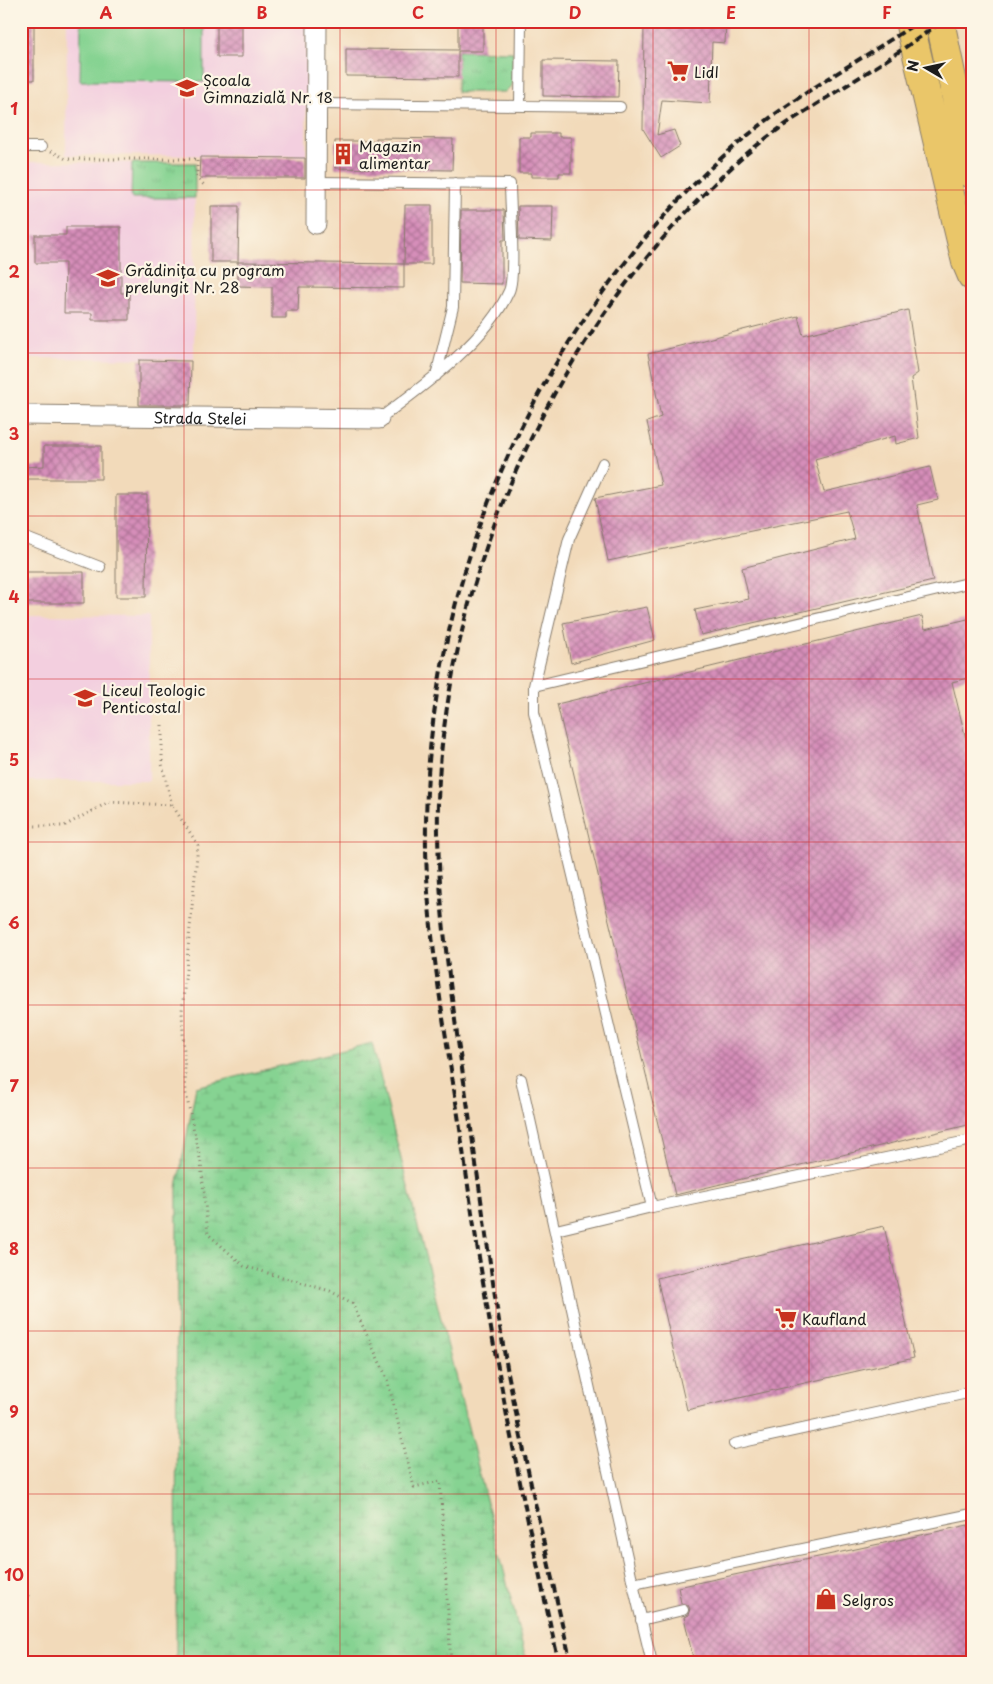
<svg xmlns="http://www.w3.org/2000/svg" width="993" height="1684" font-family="'Playpen Sans',sans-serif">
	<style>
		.built { fill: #f3cfdf }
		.green { fill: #86d392; stroke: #517857 }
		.wetland { fill: url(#wetland-marsh); stroke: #517857 }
		.park { fill: url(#park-tufts); stroke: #517857 }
		.building { fill: url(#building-cross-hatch) }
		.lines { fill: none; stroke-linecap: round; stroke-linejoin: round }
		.service-casing { stroke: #877b6b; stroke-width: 12 }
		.minor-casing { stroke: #877b6b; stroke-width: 21 }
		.primary-casing { stroke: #877b6b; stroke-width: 30 }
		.path { stroke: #877b6b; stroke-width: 3; stroke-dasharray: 1 4; stroke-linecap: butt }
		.service { stroke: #fff; stroke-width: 10 }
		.minor { stroke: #fff; stroke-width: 19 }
		.primary { stroke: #eac669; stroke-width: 28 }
		.rail { stroke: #1c1c1c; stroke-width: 4; stroke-dasharray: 8 4; stroke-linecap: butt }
		.grid { fill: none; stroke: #d62828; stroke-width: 1; stroke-opacity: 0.55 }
		.labels { text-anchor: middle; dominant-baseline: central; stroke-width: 4.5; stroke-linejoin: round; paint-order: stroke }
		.poi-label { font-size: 15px; fill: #1c1c1c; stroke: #fcf5e5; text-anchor: start }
		.street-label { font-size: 15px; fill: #1c1c1c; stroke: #fcf5e5 }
		.neatline { fill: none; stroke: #d62828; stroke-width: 2 }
		.grid-label { font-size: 16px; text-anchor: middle; font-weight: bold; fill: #d62828 }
	</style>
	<defs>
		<pattern id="wetland-marsh" width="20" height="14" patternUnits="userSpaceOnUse" patternTransform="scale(1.25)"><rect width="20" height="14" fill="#86d392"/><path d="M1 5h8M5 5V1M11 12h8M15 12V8" fill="none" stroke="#73b57d"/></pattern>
		<pattern id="park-tufts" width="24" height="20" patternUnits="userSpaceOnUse" patternTransform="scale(1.25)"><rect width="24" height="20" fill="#86d392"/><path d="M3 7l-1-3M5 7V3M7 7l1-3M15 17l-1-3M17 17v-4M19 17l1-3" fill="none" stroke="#73b57d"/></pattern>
		<pattern id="building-cross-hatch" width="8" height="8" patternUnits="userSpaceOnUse" patternTransform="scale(1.25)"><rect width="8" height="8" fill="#d68eb9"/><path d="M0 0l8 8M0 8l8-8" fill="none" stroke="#ad7396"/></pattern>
	</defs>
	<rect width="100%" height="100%" fill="#fcf5e5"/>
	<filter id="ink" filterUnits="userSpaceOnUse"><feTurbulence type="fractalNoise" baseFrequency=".02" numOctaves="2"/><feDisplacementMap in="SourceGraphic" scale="10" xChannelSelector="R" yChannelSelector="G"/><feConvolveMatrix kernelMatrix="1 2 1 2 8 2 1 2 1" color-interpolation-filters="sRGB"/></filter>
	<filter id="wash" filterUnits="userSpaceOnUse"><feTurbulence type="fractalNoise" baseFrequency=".0096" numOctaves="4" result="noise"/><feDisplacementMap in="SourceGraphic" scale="20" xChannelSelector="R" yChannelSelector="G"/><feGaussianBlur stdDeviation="1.12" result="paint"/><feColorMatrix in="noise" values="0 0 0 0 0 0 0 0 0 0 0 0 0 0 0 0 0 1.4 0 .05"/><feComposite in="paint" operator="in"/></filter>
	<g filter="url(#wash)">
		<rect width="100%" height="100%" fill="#f2daba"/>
		<path class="built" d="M67 21H307L306 156 66 155Z
			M21 162 195 163 194 359 21 358Z
			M21 615 149 616V781H21Z"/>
		<path class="green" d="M81 21H204V82L80 81Z"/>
		<path class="wetland" d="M372 1043 527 1663H176L177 1187 196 1087Z"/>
		<path class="park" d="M458 51 513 52 512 85 505 92H457Z
			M132 163H195V198H131Z"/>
		<g id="blocks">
			<path class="building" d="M21 21H34V80H21Z
				M217 21H242V57H217Z
				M458 21H483V51H458V77L346 76V49L458 50Z
				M644 21H726L725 43 712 42 710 103 662 100 657 135 674 130 680 146 661 158 643 129Z
				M543 60 619 61 618 97 543 96Z
				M531 133H559V137H571V173H559V177H531V173H519V137H531Z
				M376 138 453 139 452 170 335 168V141H376Z
				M200 157 305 158V178H199Z
				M405 205H432V264H404Z
				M211 206H239L238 262H211Z
				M518 206H553L552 241 519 240Z
				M461 210H504L505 240H502V284L460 283Z
				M66 227H121V293H129V320H92V313H64L65 263H35V235H66Z
				M238 262 404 264V288L299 287 298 311H286V318H272V287L238 286Z
				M908 310 918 373 911 378 919 438 896 444 895 436 815 459 824 492 930 467 938 500 917 505 933 581 701 635 695 610 749 599 742 568 855 539 847 511 608 561 595 498 661 485 647 422 661 417 648 354 798 316 803 335Z
				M139 360 191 361 190 405H139Z
				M44 446H101V479H21V467L44 466Z
				M116 495H147L146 597H116Z
				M21 572H84V603H21Z
				M647 607 655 640 571 663 563 623Z
				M922 616 925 629 972 618V677L952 682 972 764V1124L675 1195 557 704Z
				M884 1226 914 1358 687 1410 657 1278Z
				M968 1525 972 1543V1663H694L684 1617 688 1615 690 1609 688 1605 681 1603 678 1587Z"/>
		</g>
	</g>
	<g filter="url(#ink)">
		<use href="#blocks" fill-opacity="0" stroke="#877b6b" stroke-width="1"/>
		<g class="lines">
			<g class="service-casing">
				<path id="service" d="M317 104 620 107
					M520 106 521 21
					M21 147H41
					M316 182 510 184C510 205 516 275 509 291 487 341 422 387 379 419
					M436 376 453 307 455 183
					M21 536 100 567
					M534 686 569 539 603 463
					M521 1079 633 1584
					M652 1207 534 712V686L972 582
					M556 1230 652 1207 972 1140
					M734 1444 972 1392
					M641 1620 683 1610
					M652 1663 633 1584 972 1514"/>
			</g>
			<g class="minor-casing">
				<g id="minor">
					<path d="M316 224 317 21"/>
					<path id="s1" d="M21 415 379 419"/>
				</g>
			</g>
			<g class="primary-casing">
				<path id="primary" d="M909 21 966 262 972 276
					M940 21 972 174"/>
			</g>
			<path class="path" d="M51 151 66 159H197V178L206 187
				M162 725V764L172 805
				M21 822 30 826H64L109 802 172 805 198 845 182 1011 186 1094 201 1163 208 1234 244 1266 330 1291 352 1303 387 1378 414 1487 440 1481 451 1663
				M21 1052V1068
				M21 1577 29 1598"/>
			<use href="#service" class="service"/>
			<use href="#minor" class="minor"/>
			<use href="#primary" class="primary"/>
			<path class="rail" d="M559 1663C519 1488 485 1313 461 1136 447 1036 424 924 426 824 429 593 519 372 676 203 709 167 753 128 794 101 835 73 878 49 919 21
				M571 1663C549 1566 527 1470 508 1373 494 1297 484 1220 473 1143 457 1030 436 917 438 802 439 759 445 715 453 673 491 475 592 292 743 157 781 124 824 100 866 73 892 57 917 39 943 21"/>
		</g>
	</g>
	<path class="grid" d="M184 21V1663M340 21V1663M496 21V1663M653 21V1663M809 21V1663M21 190H972M21 353H972M21 516H972M21 679H972M21 842H972M21 1005H972M21 1168H972M21 1331H972M21 1494H972"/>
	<defs>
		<g id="supermarket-bare" transform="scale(1.725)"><path d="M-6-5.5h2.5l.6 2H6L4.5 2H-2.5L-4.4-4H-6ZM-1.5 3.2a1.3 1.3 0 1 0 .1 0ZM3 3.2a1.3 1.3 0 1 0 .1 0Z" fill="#c8321e" stroke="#fcf5e5" stroke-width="2.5" paint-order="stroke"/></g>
		<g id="school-bare" transform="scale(1.725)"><path d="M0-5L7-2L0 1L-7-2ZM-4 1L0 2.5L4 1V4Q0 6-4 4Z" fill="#c8321e" stroke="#fcf5e5" stroke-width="2.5" paint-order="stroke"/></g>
		<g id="building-bare" transform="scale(1.725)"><path d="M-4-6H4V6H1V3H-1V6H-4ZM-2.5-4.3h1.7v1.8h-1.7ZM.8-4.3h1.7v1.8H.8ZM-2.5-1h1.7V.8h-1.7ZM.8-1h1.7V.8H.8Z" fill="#c8321e" stroke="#fcf5e5" stroke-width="2.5" paint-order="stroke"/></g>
		<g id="shop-bare" transform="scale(1.725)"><path d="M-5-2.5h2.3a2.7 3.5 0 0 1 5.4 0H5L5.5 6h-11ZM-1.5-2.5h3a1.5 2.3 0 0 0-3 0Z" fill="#c8321e" stroke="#fcf5e5" stroke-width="2.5" paint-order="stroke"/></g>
	</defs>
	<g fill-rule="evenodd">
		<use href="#supermarket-bare" x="678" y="71"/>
		<use href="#school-bare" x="187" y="88"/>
		<use href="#building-bare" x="343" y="154"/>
		<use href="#school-bare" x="108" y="278"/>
		<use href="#school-bare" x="85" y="698"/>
		<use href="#supermarket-bare" x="786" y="1318"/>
		<use href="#shop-bare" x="826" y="1599"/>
	</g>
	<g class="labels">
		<g class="poi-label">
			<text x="694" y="71">Lidl</text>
			<text x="203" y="79">Școala<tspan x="203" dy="17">Gimnazială Nr. 18</tspan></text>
			<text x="359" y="145">Magazin<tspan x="359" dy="17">alimentar</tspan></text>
			<text x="125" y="269">Grădinița cu program<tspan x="125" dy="17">prelungit Nr. 28</tspan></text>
			<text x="102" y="689">Liceul Teologic<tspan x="102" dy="17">Penticostal</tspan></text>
			<text x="802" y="1318">Kaufland</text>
			<text x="842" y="1599">Selgros</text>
		</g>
		<g class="street-label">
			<text stroke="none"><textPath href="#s1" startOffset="179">Strada Stelei</textPath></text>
		</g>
	</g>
	<rect width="993" height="1684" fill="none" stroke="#fcf5e5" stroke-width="55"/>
	<g transform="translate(926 68) rotate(279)" stroke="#fcf5e5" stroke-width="4" paint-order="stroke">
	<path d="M0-4L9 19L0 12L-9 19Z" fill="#1c1c1c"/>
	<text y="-8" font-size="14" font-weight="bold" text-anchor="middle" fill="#1c1c1c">N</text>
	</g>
	<rect x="28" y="28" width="938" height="1628" class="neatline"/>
	<g class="grid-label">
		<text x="106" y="19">A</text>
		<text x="262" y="19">B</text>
		<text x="418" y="19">C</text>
		<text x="575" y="19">D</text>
		<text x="731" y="19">E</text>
		<text x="887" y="19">F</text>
		<text x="14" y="115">1</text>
		<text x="14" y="278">2</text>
		<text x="14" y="440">3</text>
		<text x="14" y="603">4</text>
		<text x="14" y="766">5</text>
		<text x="14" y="929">6</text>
		<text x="14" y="1092">7</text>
		<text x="14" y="1255">8</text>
		<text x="14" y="1418">9</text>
		<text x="14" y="1581">10</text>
	</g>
</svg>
